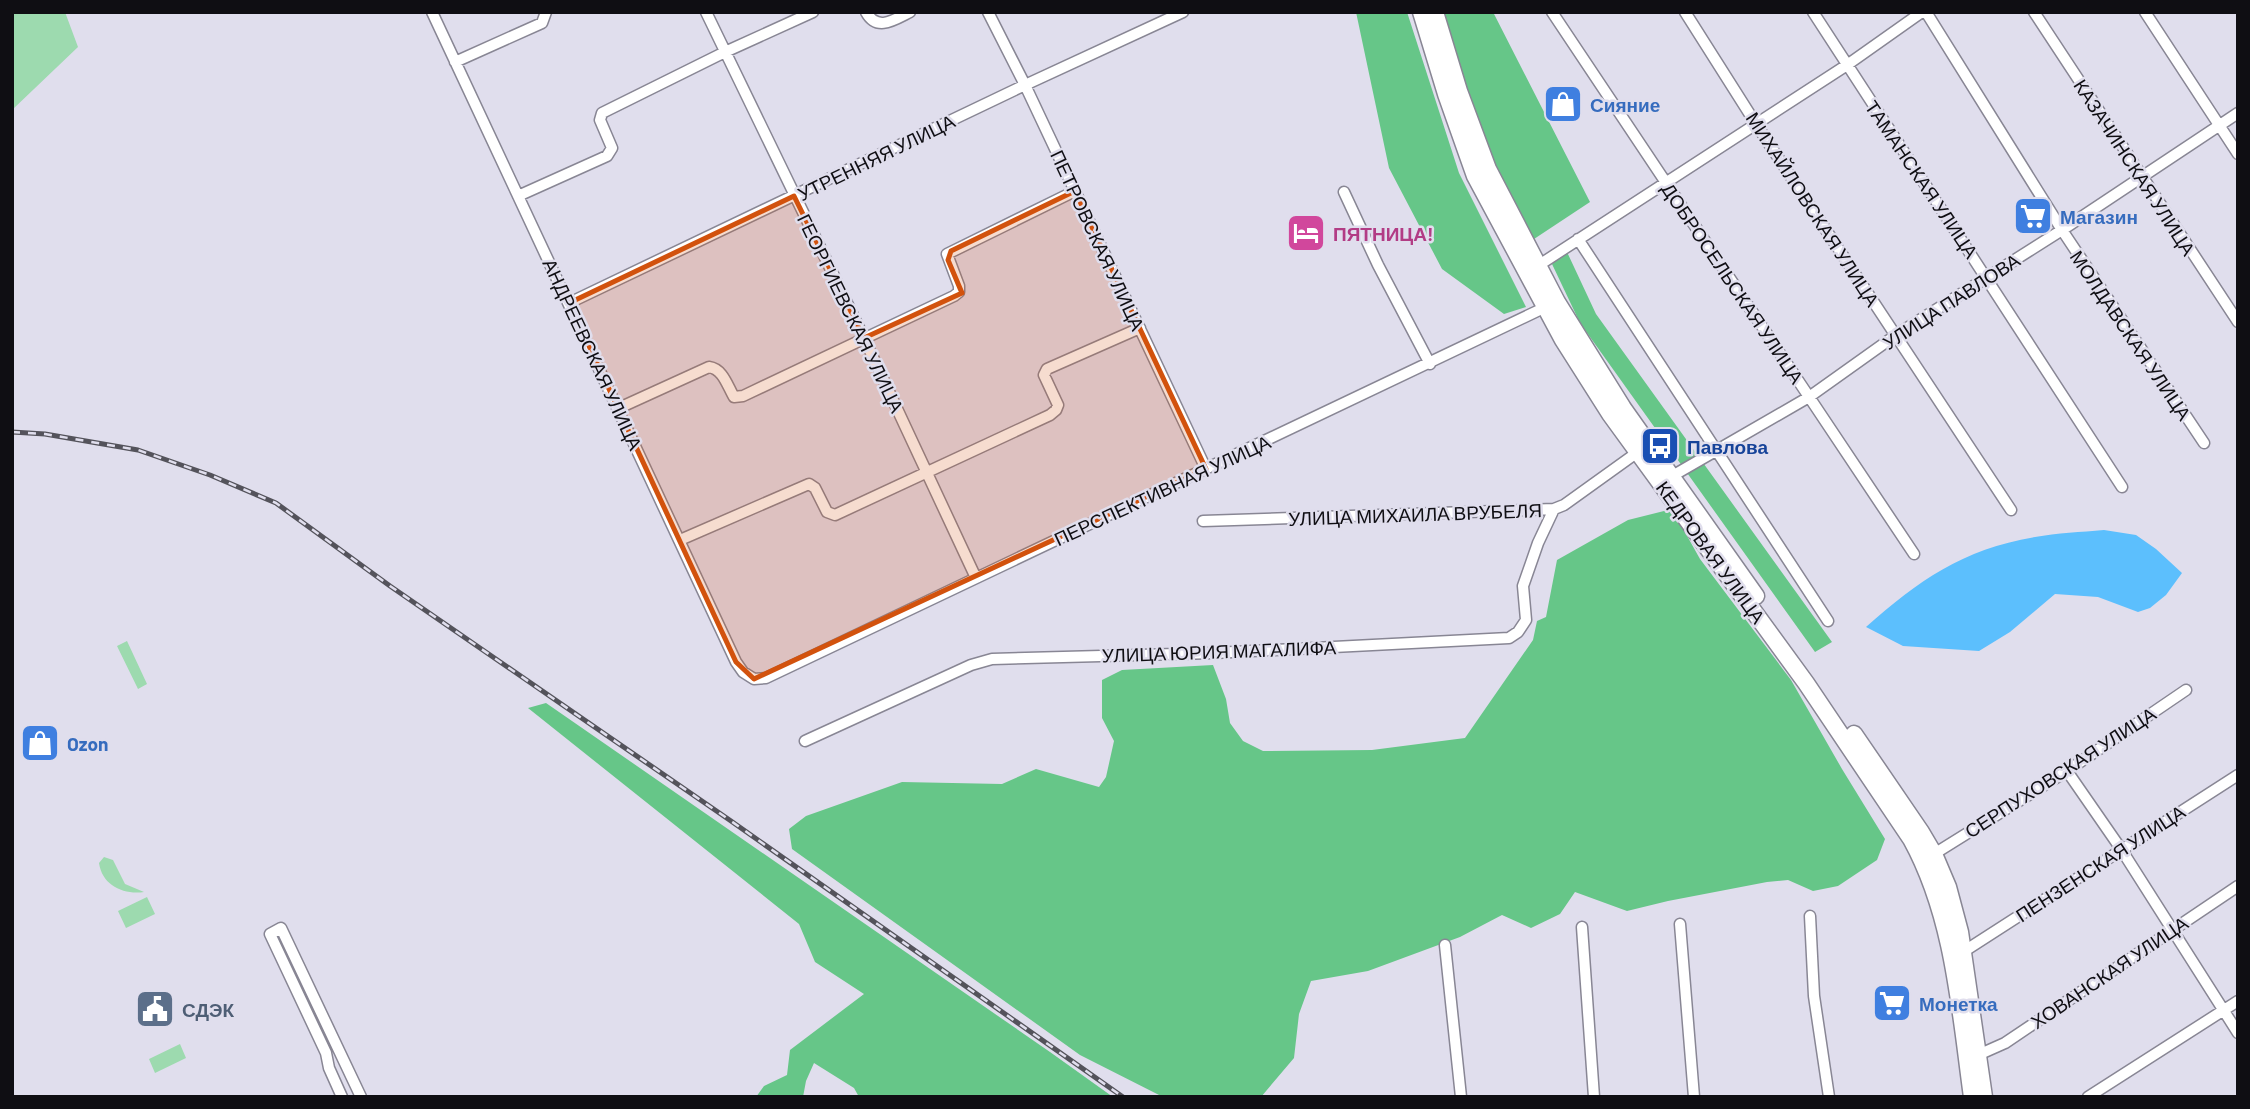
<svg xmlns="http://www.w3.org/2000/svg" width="2250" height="1109" font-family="Barlow,sans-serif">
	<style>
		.green { fill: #9ddaaf }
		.forest { fill: #66c688 }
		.water { fill: #5cbffd }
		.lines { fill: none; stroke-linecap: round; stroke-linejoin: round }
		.street-casing { stroke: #888694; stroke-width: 13 }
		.primary-casing { stroke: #888694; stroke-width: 19 }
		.street { stroke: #fff; stroke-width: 10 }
		.primary { stroke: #fff; stroke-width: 16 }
		.rail-casing { stroke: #54535b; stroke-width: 5 }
		.rail { stroke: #e0deed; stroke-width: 2.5; stroke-dasharray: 8; stroke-linecap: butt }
		.marked { fill: #d2520d; fill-opacity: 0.2; stroke: #d2520d; stroke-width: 5; stroke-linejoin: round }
		.labels { text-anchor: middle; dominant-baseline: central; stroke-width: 5; stroke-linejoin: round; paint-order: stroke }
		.shop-label { font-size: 19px; font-weight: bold; fill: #366cbe; stroke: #e0deed; text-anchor: start }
		.street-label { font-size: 19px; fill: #0f0e13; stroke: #e0deed }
		.hotel-label { font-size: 19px; font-weight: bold; fill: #b23c85; stroke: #e0deed; text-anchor: start }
		.transit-label { font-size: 19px; font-weight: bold; fill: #164399; stroke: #e0deed; text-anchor: start }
		.service-label { font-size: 19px; font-weight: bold; fill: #4e5e75; stroke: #e0deed; text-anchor: start }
	</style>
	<rect width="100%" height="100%" fill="#e0deed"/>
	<path class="green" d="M12 12H65L78 47 12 110Z
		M127 641 147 684 138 689 117 646Z
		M104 857 113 860 125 884 144 892C123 895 102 885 99 863Z
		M147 897 155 914 126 928 118 911Z
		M180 1044 186 1058 155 1073 149 1059Z"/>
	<path class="forest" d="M1356 12H1407L1459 173 1526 307 1504 314 1442 269 1389 168Z
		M1440 12H1493L1590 202 1531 241 1486 146Z
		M1567 252 1596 314 1832 642 1815 652 1580 323 1552 264Z
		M1672 509 1700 559 1791 680 1842 769 1885 839 1877 860 1838 886 1813 891 1788 880 1767 882 1668 901 1627 911 1575 892 1560 914 1531 928 1502 915 1460 937 1368 971 1311 981 1299 1014 1294 1058 1261 1097H1163L1080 1055 792 849 789 829 806 816 902 782 1002 784 1036 769 1099 787 1106 777 1114 741 1102 718V680L1122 670 1213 665 1226 699 1230 723 1243 741 1263 751 1372 750 1465 738 1533 640 1537 621 1546 617 1557 560 1628 520Z
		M546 703 1050 1052 1113 1097H859L854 1088 814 1063 806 1081 803 1097H756L764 1086 787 1075 790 1050 864 994 815 962 799 924 528 708Z"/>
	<path class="water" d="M2104 530 2136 535 2156 549 2182 573 2166 595 2150 608 2138 612 2098 597 2055 594 2010 632 1979 651 1903 646 1866 627C1919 580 1963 549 2035 537 2057 533 2081 532 2104 530Z"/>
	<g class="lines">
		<g class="street-casing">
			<path id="street" d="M432 12 736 662 743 672 754 679 766 678 1550 305
				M706 12 864 338 976 578
				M866 12C877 32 894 20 910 12
				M988 12 1025 85 1206 469
				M1552 12 1914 554
				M1685 12 1756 124 2011 510
				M1813 12 2122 487
				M1926 12 2062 230 2204 443
				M2034 12 2238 322
				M2145 12 2238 154
				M455 62 542 23 546 12
				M1344 192 1378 265 1430 364
				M518 196 607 156 612 148 600 120 602 113 725 52 813 12
				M1578 239 1828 621
				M1536 267 1847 65 1922 12
				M569 303 1025 85 1183 12
				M619 408 709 367C723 369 727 385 734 397L743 396 954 296 959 292V286L947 254 1075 191
				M1667 479 1809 397 1896 335 2062 230 2238 113
				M1203 521 1554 509 1564 505 1642 449
				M680 540 809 484 815 488 827 512 835 515 1050 415 1056 410 1058 405 1044 375 1047 369 1140 328
				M805 741 971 665 992 659 1214 653 1509 638 1518 632 1526 620 1523 586 1538 543 1554 509
				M2067 771 2121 849 2238 1033
				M1934 854 2067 771 2186 690
				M1810 916 1814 996 1829 1097
				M1680 924 1694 1097
				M1582 927 1594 1097
				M1445 945 1461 1097
				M1963 952 2238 775
				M1978 1055 2005 1043 2238 886
				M342 1097 329 1068 326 1053 270 934 281 928 361 1097
				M2088 1097 2238 1001"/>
		</g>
		<g class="primary-casing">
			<path id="primary" d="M1421 12 1446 94 1475 176 1563 340 1610 414 1806 683 1911 839C1954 917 1960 1010 1972 1097
				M1435 12 1459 91 1488 169 1557 302 1623 408 1756 596
				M1854 734 1921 832 1934 854 1948 887 1960 932 1984 1097"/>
		</g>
		<use href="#street" class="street"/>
		<use href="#primary" class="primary"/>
		<g class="rail-casing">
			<path id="rail" d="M12 432 45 434 138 450 210 475 276 503 390 586 731 821 1123 1097"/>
		</g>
		<use href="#rail" class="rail"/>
	</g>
	<path class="marked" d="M1075 191 1206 469 754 679 736 662 569 303 794 196 864 338 962 293 948 260 951 251Z"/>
	<defs>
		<g id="shop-square" transform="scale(2.0125)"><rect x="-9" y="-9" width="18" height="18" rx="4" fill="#3f7fe0" stroke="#e0deed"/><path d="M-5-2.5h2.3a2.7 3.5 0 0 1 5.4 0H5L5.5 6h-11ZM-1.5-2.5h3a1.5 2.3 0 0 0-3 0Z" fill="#fff"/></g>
		<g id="supermarket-square" transform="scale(2.0125)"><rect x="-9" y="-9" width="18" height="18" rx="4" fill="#3f7fe0" stroke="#e0deed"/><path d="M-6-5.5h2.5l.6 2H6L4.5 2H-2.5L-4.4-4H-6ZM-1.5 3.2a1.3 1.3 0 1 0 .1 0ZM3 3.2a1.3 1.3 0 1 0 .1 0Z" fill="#fff"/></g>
		<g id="hotel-square" transform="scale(2.0125)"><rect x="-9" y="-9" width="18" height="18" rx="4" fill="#d1479c" stroke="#e0deed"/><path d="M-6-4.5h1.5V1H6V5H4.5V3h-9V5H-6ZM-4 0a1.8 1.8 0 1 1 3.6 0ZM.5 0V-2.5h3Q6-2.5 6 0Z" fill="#fff"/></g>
		<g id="bus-square" transform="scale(2.0125)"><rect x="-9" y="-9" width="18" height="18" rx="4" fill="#1a4fb4" stroke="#e0deed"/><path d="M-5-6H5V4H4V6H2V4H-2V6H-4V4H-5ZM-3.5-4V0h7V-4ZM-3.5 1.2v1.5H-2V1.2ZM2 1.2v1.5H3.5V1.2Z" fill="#fff"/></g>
		<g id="civic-square" transform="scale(2.0125)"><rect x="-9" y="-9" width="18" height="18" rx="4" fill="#5c6f8a" stroke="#e0deed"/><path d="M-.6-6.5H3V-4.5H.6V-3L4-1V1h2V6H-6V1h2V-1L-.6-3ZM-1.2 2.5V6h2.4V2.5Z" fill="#fff"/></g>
	</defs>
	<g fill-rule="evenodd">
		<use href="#shop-square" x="1563" y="104"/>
		<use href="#supermarket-square" x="2033" y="216"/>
		<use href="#hotel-square" x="1306" y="233"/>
		<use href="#bus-square" x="1660" y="446"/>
		<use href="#shop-square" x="40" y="743"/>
		<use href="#supermarket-square" x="1892" y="1003"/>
		<use href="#civic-square" x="155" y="1009"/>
	</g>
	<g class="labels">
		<g class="shop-label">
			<text x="1590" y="104">Сияние</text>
			<text x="2060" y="216">Магазин</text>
			<text x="67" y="743">Ozon</text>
			<text x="1919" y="1003">Монетка</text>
		</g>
		<g class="street-label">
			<text transform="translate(876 157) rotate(-26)">УТРЕННЯЯ УЛИЦА</text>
			<text transform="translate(2135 167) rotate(57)">КАЗАЧИНСКАЯ УЛИЦА</text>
			<text transform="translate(1922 179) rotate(56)">ТАМАНСКАЯ УЛИЦА</text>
			<text transform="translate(1813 209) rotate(57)">МИХАЙЛОВСКАЯ УЛИЦА</text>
			<text transform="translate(1098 240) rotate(65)">ПЕТРОВСКАЯ УЛИЦА</text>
			<text transform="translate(1733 283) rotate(56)">ДОБРОСЕЛЬСКАЯ УЛИЦА</text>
			<text transform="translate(1951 301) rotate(-33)">УЛИЦА ПАВЛОВА</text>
			<text transform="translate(851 313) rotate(64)">ГЕОРГИЕВСКАЯ УЛИЦА</text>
			<text transform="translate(2131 335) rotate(56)">МОЛДАВСКАЯ УЛИЦА</text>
			<text transform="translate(593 354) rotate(65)">АНДРЕЕВСКАЯ УЛИЦА</text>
			<text transform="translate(1162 490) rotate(-25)">ПЕРСПЕКТИВНАЯ УЛИЦА</text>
			<text transform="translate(1415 514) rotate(-2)">УЛИЦА МИХАИЛА ВРУБЕЛЯ</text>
			<text transform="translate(1711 552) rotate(54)">КЕДРОВАЯ УЛИЦА</text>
			<text transform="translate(1219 651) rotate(-2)">УЛИЦА ЮРИЯ МАГАЛИФА</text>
			<text transform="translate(2060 772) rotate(-33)">СЕРПУХОВСКАЯ УЛИЦА</text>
			<text transform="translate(2100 863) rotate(-33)">ПЕНЗЕНСКАЯ УЛИЦА</text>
			<text transform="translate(2109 972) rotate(-34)">ХОВАНСКАЯ УЛИЦА</text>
		</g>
		<g class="hotel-label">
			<text x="1333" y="233">ПЯТНИЦА!</text>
		</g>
		<g class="transit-label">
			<text x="1687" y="446">Павлова</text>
		</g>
		<g class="service-label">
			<text x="182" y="1009">СДЭК</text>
		</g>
	</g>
	<rect width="2250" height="1109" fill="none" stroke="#0f0e13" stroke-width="28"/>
</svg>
